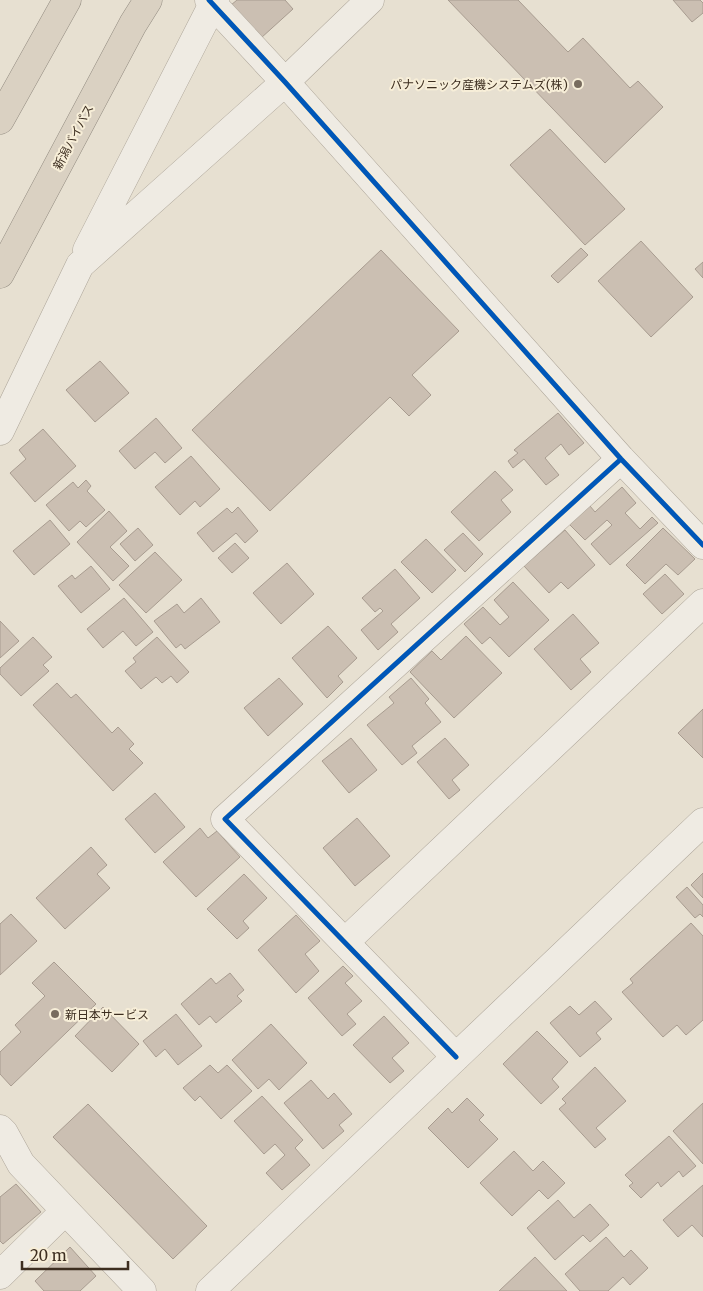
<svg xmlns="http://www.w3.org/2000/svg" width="703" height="1291" font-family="Merriweather,'Noto Sans JP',serif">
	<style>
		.building { fill: #cbbfb2; stroke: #a89c90 }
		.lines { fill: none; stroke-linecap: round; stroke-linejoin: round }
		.minor-casing { stroke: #ada599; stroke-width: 29 }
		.highway-casing { stroke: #928b80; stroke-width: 29 }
		.minor { stroke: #efebe3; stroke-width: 28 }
		.highway { stroke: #dad1c2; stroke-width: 28 }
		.cycleway-casing { stroke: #f7eed8; stroke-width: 8 }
		.cycleway { stroke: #0057b8; stroke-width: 5 }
		.poi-dot { fill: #786c5e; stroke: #f7eed8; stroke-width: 2 }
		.labels { text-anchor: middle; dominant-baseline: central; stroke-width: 4; stroke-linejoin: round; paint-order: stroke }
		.poi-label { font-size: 12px; fill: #3d2e20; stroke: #f7eed8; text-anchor: end }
		.street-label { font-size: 12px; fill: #3d2e20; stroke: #f7eed8 }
	</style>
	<rect width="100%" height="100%" fill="#e7e0d1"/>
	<path class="building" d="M237 0H285L293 9 261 38 231 5Z
		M448 0H518L568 52 583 38 630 88 638 81 663 107 605 163Z
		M673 0H700L703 3V13L692 22Z
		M550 129 625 209 585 245 510 165Z
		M641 241 693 297 651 337 598 281Z
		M581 248 588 255 558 283 551 276Z
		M381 250 459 331 412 375 431 395 409 416 390 397 270 511 192 430Z
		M703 262V278L695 269Z
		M100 361 129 393 95 422 66 390Z
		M558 413 584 443 569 455 561 444 545 458 559 475 546 485 524 459 513 468 508 461 518 453 514 450Z
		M156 418 182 448 165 463 155 452 135 469 119 451Z
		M43 429 76 466 35 502 10 473 26 459 19 450Z
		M191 456 220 489 200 507 195 501 180 515 155 487Z
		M495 471 513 490 501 500 511 512 479 541 451 512Z
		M86 480 91 486 87 491 105 510 86 527 80 521 69 531 46 505 73 482 78 488Z
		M622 487 636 503 625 513 640 529 652 517 658 523 610 565 591 544 612 525 607 520 585 540 569 524 590 506 595 512Z
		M238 507 258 531 245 543 236 533 213 552 197 533 227 508 232 513Z
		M109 511 127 531 110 547 129 566 113 581 77 542Z
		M50 520 70 544 34 575 13 551Z
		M138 528 153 545 135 561 120 544Z
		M663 528 695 559 678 575 666 564 645 584 626 565Z
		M565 530 595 565 568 589 561 582 549 593 524 566Z
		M463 533 483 554 465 572 444 550Z
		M426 539 456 570 432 593 401 562Z
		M235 543 249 558 232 573 218 558Z
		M155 552 182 580 146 613 119 585Z
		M287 563 314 594 281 624 253 593Z
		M91 566 110 589 81 613 58 586 72 575 75 579Z
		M395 569 420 598 391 624 398 632 378 650 361 630 383 611 380 608 375 612 362 598Z
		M665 574 684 594 662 614 643 594Z
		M513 582 549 620 509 657 490 637 482 644 464 624 483 607 500 625 509 617 494 600Z
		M124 598 153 632 136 646 123 631 103 648 87 629Z
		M201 598 220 622 185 649 181 644 176 648 154 621 177 604 184 613Z
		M573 614 599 643 580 659 591 672 571 690 534 649Z
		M0 621 19 641 0 658Z
		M328 626 357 658 338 676 343 682 327 698 292 658Z
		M466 636 502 673 454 718 410 672 432 651 441 660Z
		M33 637 52 657 43 665 49 671 21 696 0 674V668Z
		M157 637 189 672 177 683 171 676 162 683 156 677 141 689 125 671 136 662 133 658Z
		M279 678 303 704 268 736 244 708Z
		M411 678 429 699 425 703 441 722 412 746 417 753 402 765 367 725 394 703 389 697Z
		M57 683 71 698 76 694 112 733 118 727 134 744 129 749 143 763 113 791 33 705Z
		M703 709V758L678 733Z
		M351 738 377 770 349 793 322 761Z
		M445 738 469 765 452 780 460 790 449 799 417 762Z
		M155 793 185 827 155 853 125 819Z
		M357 818 390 856 355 886 323 848Z
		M200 828 208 838 217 831 240 857 196 897 163 862Z
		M91 847 107 865 97 874 110 888 65 929 36 898Z
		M703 873V898L691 885Z
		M244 874 267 898 243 921 249 928 237 939 207 909Z
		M687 887 703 905V917L700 914 695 918 676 897Z
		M11 914 37 941 0 975V924Z
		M296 915 320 941 305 954 319 971 296 993 258 950Z
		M691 923 703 936V1020L686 1035 677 1025 663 1037 622 992 633 983 630 979Z
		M54 962 96 1004 11 1086 0 1074V1052L21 1032 15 1025 45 996 32 983Z
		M343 966 353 976 345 983 362 1001 347 1014 356 1024 342 1036 308 998Z
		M230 973 244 990 237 996 242 1001 216 1023 210 1016 199 1025 181 1004 211 978 216 984Z
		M595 1001 612 1019 596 1033 601 1039 580 1057 550 1023 570 1006 579 1015Z
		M103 1007 139 1044 112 1072 75 1036Z
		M176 1014 202 1046 178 1065 165 1049 156 1057 143 1041Z
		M384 1016 409 1043 392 1058 404 1071 390 1083 353 1045Z
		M271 1024 307 1063 279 1090 269 1079 258 1089 232 1060Z
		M537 1031 568 1062 552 1079 559 1087 541 1104 503 1064Z
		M210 1065 218 1073 227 1065 252 1091 221 1119 200 1096 195 1101 183 1088Z
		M595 1067 626 1101 596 1128 606 1139 595 1148 559 1109 566 1103 562 1099Z
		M311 1080 328 1099 334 1093 352 1114 339 1125 344 1131 323 1149 284 1103Z
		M262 1096 303 1140 295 1148 310 1165 282 1190 266 1173 285 1155 275 1144 264 1154 234 1121Z
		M467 1098 484 1115 479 1120 498 1139 468 1168 428 1128 448 1108 452 1113Z
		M703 1103V1164L673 1131Z
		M88 1104 207 1226 173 1259 53 1137Z
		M669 1136 696 1166 683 1177 679 1171 661 1187 658 1182 641 1198 629 1186 633 1183 625 1175Z
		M514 1151 533 1171 543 1161 565 1183 548 1199 539 1190 512 1216 480 1183Z
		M16 1184 41 1212 3 1244 0 1241V1197Z
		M703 1185V1237L692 1225 678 1237 663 1220Z
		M558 1200 574 1218 590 1204 609 1225 590 1242 583 1235 555 1260 527 1228Z
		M606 1237 624 1257 631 1250 648 1268 630 1285 623 1277 608 1291H580L565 1274Z
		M70 1247 96 1276 80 1291H44L35 1281Z
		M535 1257 567 1291H499Z"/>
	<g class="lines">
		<g class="minor-casing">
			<path id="minor" d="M209 0 285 82 621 459 703 545
				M87 250 215 0
				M0 431 80 265 285 82 370 0
				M345 942 703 603
				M456 1057 225 819 621 459
				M0 1129 4 1133 21 1164 142 1291
				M0 1275 65 1211
				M210 1291 703 822"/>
		</g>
		<g class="highway-casing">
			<path id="highway" d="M0 120 67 0
				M0 274 133 24 148 0"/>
		</g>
		<use href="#minor" class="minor"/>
		<use href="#highway" class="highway"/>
		<g class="cycleway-casing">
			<path id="cycleway" d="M209 0 285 82 621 459 703 545
				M456 1057 225 819 621 459"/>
		</g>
		<use href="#cycleway" class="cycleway"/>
	</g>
	<g class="poi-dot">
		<circle cx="578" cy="84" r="5"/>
		<circle cx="55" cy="1014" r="5"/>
	</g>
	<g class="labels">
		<g class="poi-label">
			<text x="568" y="84">パナソニック産機システムズ(株)</text>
			<text x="65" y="1014" text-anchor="start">新日本サービス</text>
		</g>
		<g class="street-label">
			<text transform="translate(73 137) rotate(-62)">新潟バイパス</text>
		</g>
	</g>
	<path d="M22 1261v8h106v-8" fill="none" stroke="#3d2e20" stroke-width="2.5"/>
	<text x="30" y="1261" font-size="15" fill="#3d2e20" stroke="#f7eed8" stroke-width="4" paint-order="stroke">20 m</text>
</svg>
